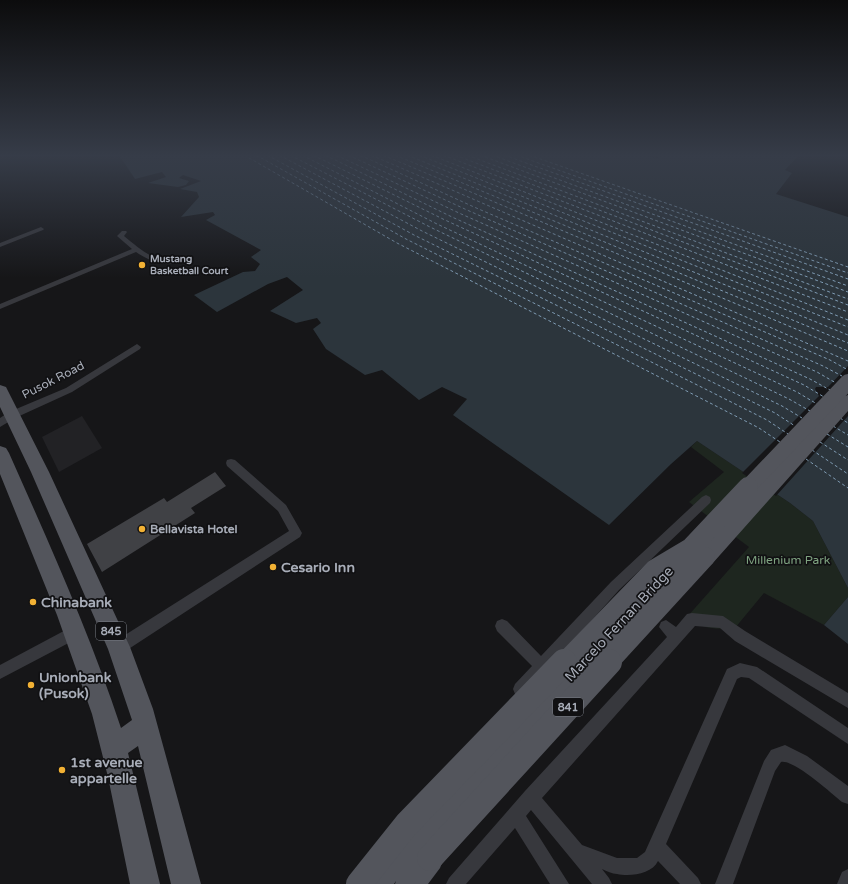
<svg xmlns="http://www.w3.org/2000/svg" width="848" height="884" font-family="'Varela Round',sans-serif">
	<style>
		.built { fill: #222225 }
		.green { fill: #1e261f }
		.water { fill: #2c353c }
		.pier { fill: #161618 }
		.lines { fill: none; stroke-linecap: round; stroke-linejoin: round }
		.ferry { stroke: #7f9bb3; stroke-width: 1; stroke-dasharray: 3 2.5; stroke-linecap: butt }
		.building { fill: #404145 }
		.minor { fill: #37383d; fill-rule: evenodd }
		.primary { fill: #53555c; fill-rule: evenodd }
		.primary-bridge-far2 { stroke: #53555c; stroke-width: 16 }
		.primary-bridge-far1 { stroke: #53555c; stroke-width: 20 }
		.primary-bridge { stroke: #53555c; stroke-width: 26 }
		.poi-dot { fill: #f2b134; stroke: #111113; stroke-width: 1.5 }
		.labels { text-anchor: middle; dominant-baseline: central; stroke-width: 3.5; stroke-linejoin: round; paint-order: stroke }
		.far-poi-label { font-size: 10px; font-weight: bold; fill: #a8adb8; stroke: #111113; text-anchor: start }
		.shield { fill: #111113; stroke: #7b7e86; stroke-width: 1 }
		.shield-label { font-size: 11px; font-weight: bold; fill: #a8adb8 }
		.street-label { font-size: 12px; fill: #a8adb8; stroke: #111113 }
		.poi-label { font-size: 12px; font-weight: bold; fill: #a8adb8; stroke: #111113; text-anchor: start }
		.park-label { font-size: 12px; fill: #7fa381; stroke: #111113 }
		.near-poi-label { font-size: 14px; font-weight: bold; fill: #a8adb8; stroke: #111113; text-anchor: start }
		.near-street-label { font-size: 14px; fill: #a8adb8; stroke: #111113 }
	</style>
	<rect width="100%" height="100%" fill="#161618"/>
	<path class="built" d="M82 416 102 448 59 472 42 437Z"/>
	<path class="green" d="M697 441 790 503 813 521 848 588V597L824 625 764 593 735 628C715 629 703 630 687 617L749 547 689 502 724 472 691 447Z"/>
	<path class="water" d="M119 155H638L657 158 660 155H790L797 157 785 170 792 173 776 194 848 217V588L813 521 790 503 697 441 671 464 609 525 453 415 467 399 442 387 419 400 382 370 365 375 326 349 313 329 321 323 317 318 296 323 270 311 303 290 287 277 268 284 217 312 194 295 243 272 255 271 260 264 251 257 261 250 206 220 215 215 213 212 181 217 199 197 197 192 180 189 201 181 183 175 179 178 189 181 186 185 178 187 148 183 166 177 162 172 135 179Z
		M848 597V644L824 625Z"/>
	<path class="pier" d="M848 366V416L776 496 742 473 819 396 815 389 816 387H828Z"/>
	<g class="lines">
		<path class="ferry" d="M244 155 397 243 759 428 780 442
			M256 155 406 239 767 420 788 434
			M267 155 414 235 775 413 795 426
			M279 155 422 231 782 406 802 418
			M290 155 430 227 789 399 810 411
			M302 155 437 224 797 392 817 404
			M313 155 445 220 804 385 824 397
			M325 155 452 217 810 379 830 390
			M336 155 459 213 817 372 836 383
			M348 155 467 210 823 366 842 376
			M360 155 474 207 830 360 848 370
			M371 155 848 361
			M383 155 848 351
			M395 155 848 343
			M407 155 848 335
			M419 155 848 327
			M431 155 848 320
			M443 155 848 312
			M455 155 848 305
			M467 155 848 299
			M480 155 848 292
			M492 155 848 286
			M504 155 848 279
			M516 155 848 273
			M529 155 848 267
			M840 418 848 423
			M833 426 848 435
			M827 434 848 447
			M820 442 848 460
			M812 450 848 474
			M806 459 848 488"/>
	</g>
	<path class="building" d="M215 472 226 486 191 508 195 513 102 572 87 544 164 498 167 502Z"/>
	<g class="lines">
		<path class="minor" d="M41 227 44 229 43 230 0 247V243Z
			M122 231H126L127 232 124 236C133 243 141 251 152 256 160 259 171 257 177 261 166 269 146 259 136 252L0 309V304L132 249 117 236Z
			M137 344 141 347 140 349 72 392 15 418 0 427V418L9 412 66 388Z
			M231 459 235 460 286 505 302 533 300 537 124 652 119 654 114 652 112 647 114 642 289 531 278 511 227 466 226 463 227 460Z
			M706 495 710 497 711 500 710 503 619 590 525 694 520 696 515 694 513 689 515 684 532 666 497 631 495 626 497 621 502 619 507 621 541 656 611 582 702 497Z
			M692 613 723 616 745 631 848 693V708L735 641 720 628 695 626 542 798 582 845 617 858H637L645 852 727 669 740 663 757 667 848 728V744L749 678 741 677 737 679 666 844 698 878 701 884H680L658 861C652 874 630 877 617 874 612 874 607 871 602 869L609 878 612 884H592L531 810 526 816 569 884H550L515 828 466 884H446L449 878 525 791 667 637 659 627 661 622 666 620 676 627 687 614Z
			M75 625 80 627 82 632 80 637 0 679V665Z
			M785 745 807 756 848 786V804L842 802C831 793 794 759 781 762L775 771 733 884H715L764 761 771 750Z
			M848 869V884H837L842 872Z"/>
		<path class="primary" d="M0 385 6 387 8 391 49 472 130 647 153 709 201 884H171L138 746 128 753 160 884H130L108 777 92 714 57 615 0 474V446L6 448 9 453C49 543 90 634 121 728L132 720 108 649 31 472 0 407Z
			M848 395V411L712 564 705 566 698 564 695 557 698 550 842 397Z
			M633 598 641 601 644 609 641 617 431 844 440 848 444 858 440 868 428 884H395L396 881 394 884H359L364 874 625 601Z"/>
		<path class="primary-bridge-far2" d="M747 488 848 382"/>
		<path class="primary-bridge-far1" d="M633 609 748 487
			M564 663 655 569 692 547
			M608 663 705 557"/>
		<path class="primary-bridge" d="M430 858 609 662
			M359 884 407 824 564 662"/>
	</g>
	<linearGradient id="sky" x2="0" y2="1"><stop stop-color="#0c0c0d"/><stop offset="0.56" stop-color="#363c48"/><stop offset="1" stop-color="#363c48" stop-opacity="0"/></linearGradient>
	<rect width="848" height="278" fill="url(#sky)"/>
	<g class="poi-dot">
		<circle cx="142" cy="265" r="4"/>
		<circle cx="142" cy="529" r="4"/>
		<circle cx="273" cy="567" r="4"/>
		<circle cx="33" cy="602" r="4"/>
		<circle cx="31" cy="685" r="4"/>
		<circle cx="62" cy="770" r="4"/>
	</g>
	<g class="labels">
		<g class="far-poi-label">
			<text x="150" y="259">Mustang<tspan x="150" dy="12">Basketball Court</tspan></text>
		</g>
		<g class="shield">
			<rect x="96" y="622" width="30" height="18" rx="3"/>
			<rect x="553" y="698" width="30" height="18" rx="3"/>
		</g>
		<g class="shield-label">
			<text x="111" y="631">845</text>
			<text x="568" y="707">841</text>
		</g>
		<g class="street-label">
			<text transform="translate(53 380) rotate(-27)">Pusok Road</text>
		</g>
		<g class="poi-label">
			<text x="150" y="529">Bellavista Hotel</text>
		</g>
		<g class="park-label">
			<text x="788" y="560">Millenium Park</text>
		</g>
		<g class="near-poi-label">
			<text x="281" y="567">Cesario Inn</text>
			<text x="41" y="602">Chinabank</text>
			<text x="39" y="677">Unionbank<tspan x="39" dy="16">(Pusok)</tspan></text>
			<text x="70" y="762">1st avenue<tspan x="70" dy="16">appartelle</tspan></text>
		</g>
		<g class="near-street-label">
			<text transform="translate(619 624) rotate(-47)">Marcelo Fernan Bridge</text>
		</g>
	</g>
</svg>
